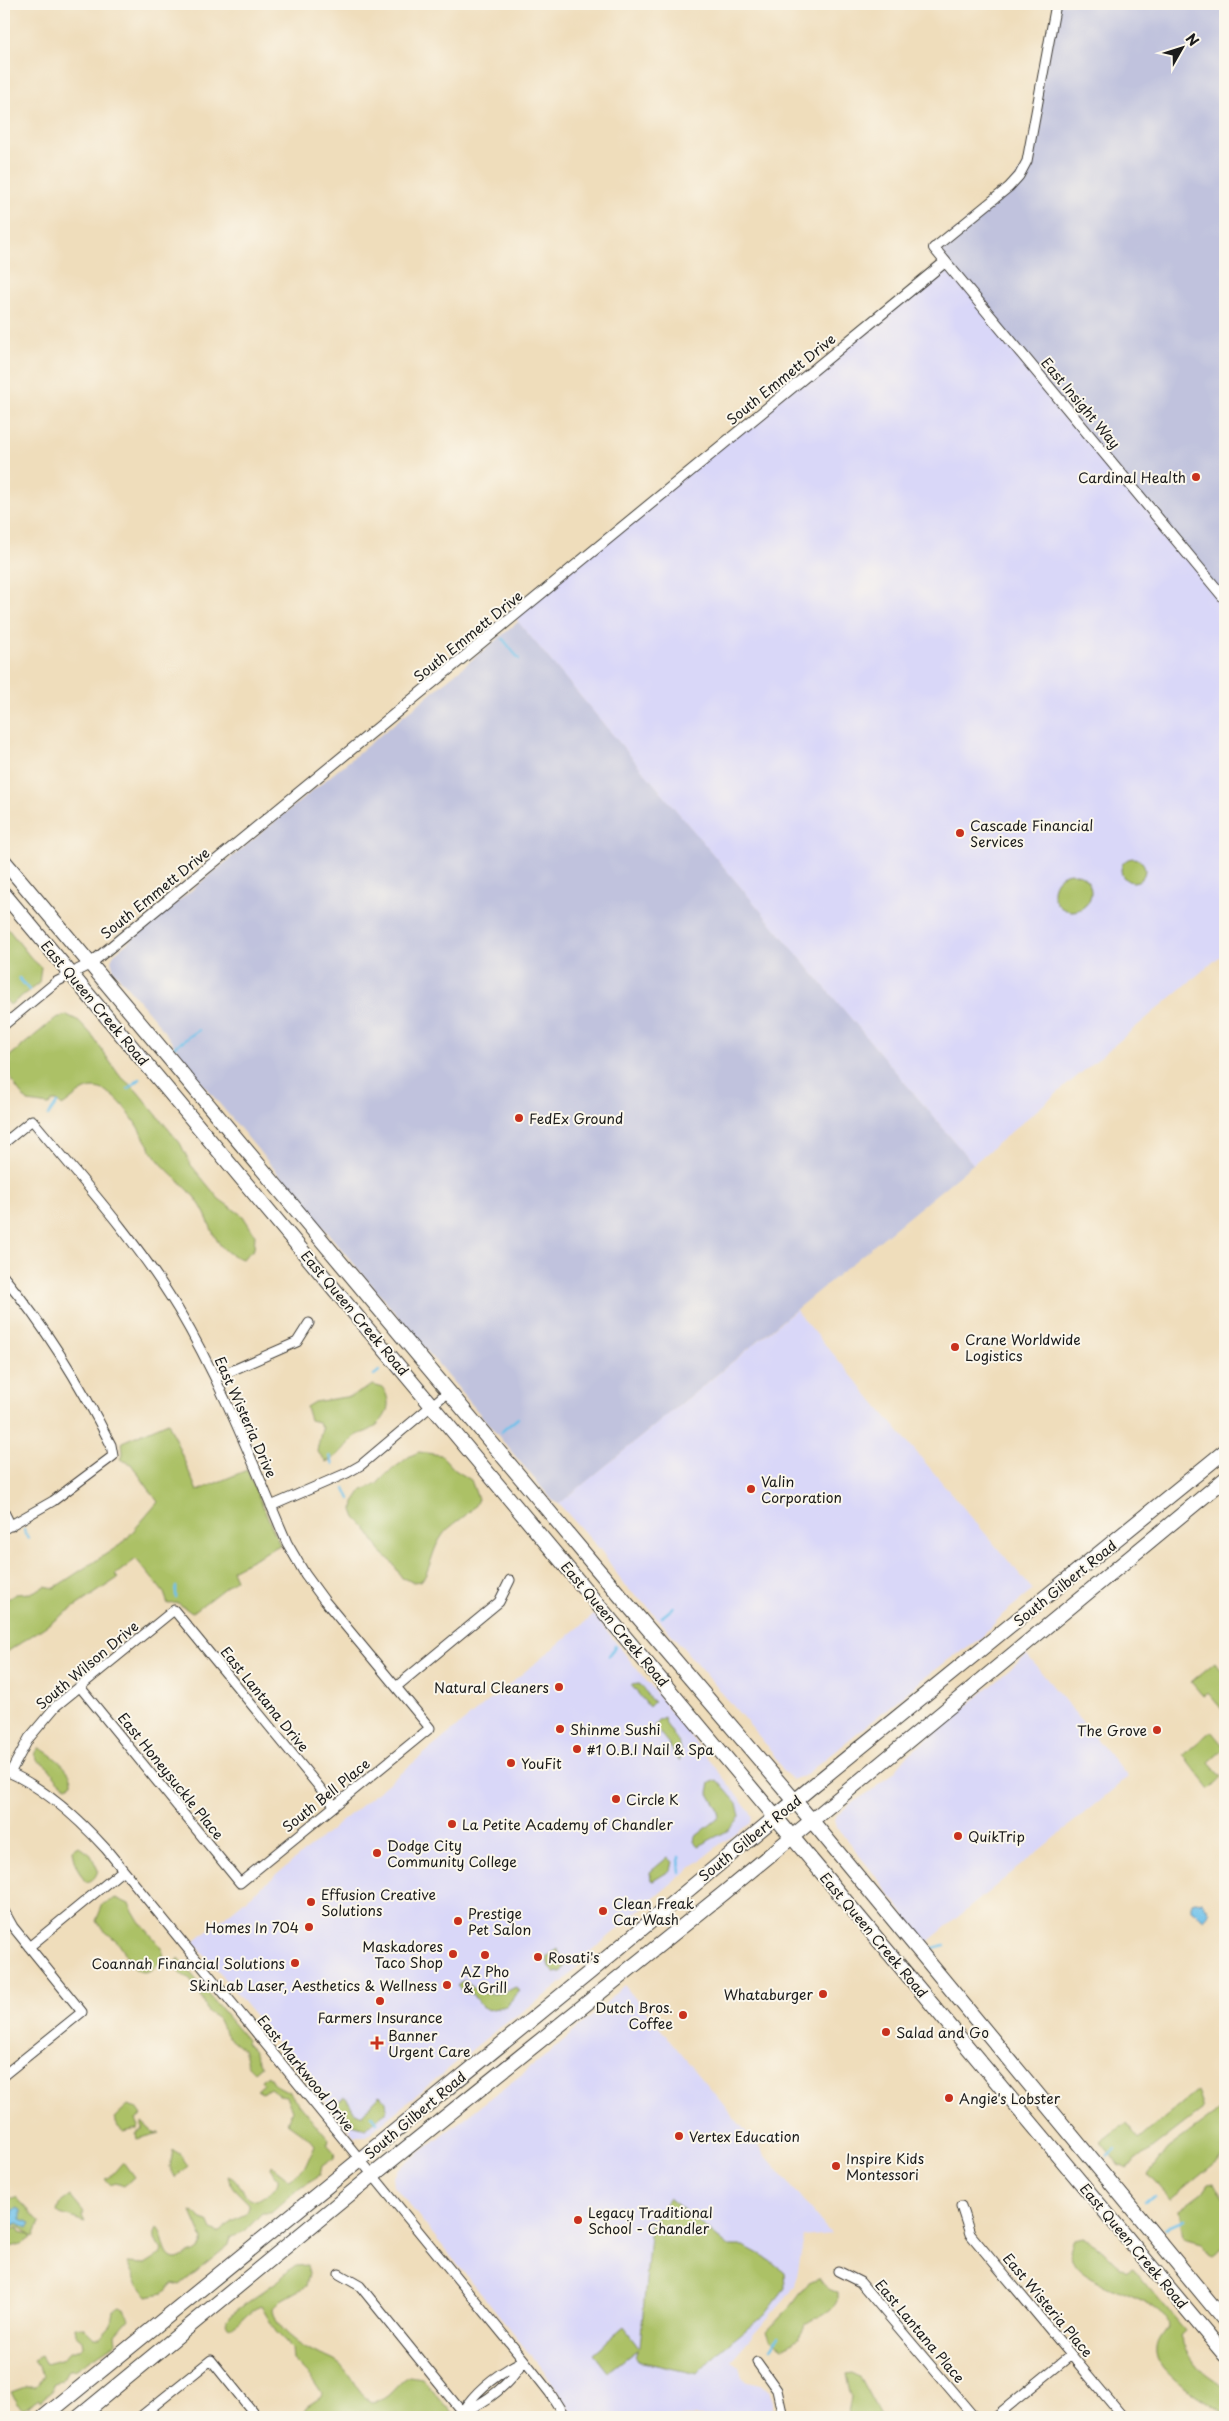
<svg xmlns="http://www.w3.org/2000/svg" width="1229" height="2421" font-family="'Playpen Sans',sans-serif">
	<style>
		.built { fill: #d9d7f8 }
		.industrial { fill: #c0c2dd }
		.green { fill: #acc166; stroke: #646e41 }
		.water { fill: #6ec1ea; stroke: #456e83 }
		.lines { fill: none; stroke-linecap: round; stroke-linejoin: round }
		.stream { stroke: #6ec1ea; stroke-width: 2.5 }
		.minor-casing { stroke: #3c3934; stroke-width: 11 }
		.tertiary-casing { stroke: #3c3934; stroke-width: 12 }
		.primary-casing { stroke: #3c3934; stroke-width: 16 }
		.minor { stroke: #fff; stroke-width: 9 }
		.tertiary { stroke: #fff; stroke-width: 10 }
		.primary { stroke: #fff; stroke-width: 14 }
		.poi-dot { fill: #c8321e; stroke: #fbf7ec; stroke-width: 2 }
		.labels { text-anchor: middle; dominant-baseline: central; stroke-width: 4; stroke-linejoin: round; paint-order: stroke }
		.street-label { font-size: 14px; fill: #1c1c1c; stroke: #fbf7ec }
		.poi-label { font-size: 14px; fill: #1c1c1c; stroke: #fbf7ec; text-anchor: start }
	</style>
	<rect width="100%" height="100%" fill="#fbf7ec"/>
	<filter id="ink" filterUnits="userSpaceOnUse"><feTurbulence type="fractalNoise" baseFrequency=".02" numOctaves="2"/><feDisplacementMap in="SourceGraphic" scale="10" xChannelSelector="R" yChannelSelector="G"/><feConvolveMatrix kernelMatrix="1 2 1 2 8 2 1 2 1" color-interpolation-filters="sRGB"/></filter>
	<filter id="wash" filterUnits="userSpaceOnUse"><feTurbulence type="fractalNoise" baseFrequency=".0096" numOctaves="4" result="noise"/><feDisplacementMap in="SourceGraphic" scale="20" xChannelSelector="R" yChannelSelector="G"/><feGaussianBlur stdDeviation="1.12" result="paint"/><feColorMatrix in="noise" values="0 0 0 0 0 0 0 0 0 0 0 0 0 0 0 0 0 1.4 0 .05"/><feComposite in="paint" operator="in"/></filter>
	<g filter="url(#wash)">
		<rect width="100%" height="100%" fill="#efddbb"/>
		<path class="built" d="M945 262 1225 599V952L973 1164 518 622 516 615Z
			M796 1310 1033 1590 1003 1614 981 1638 942 1664 804 1776 792 1779 783 1771 769 1748 728 1700 648 1607 626 1587 602 1552 559 1504Z
			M594 1615 749 1810 752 1816 751 1823 719 1845 666 1888 594 1949 567 1978 550 1992 495 2031 366 2136H354L194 1942Z
			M1027 1655 1128 1777 925 1944 883 1885 838 1829 835 1824V1817L849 1805 874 1789 894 1772 906 1757Z
			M624 1985 831 2234 804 2237 795 2287 731 2360 739 2367 742 2377 748 2382 761 2385 769 2390 773 2402V2417H575L550 2379 394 2186 393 2177 398 2169 539 2061 598 2011Z"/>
		<path class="industrial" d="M1056 4H1225V599L934 248 1009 187 1027 161Z
			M518 622 973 1164 559 1504 553 1501 197 1077 158 1023 114 971 111 960 114 954Z"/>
		<path class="green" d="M1121 870a12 12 0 1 1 24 0a12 12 0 1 1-24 0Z
			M1053 892a19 19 0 1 1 38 0a19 19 0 1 1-38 0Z
			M4 924 32 959 41 967 39 983 10 1005 6 1000 4 1001Z
			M67 1015 79 1021 91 1034 119 1075 136 1090 180 1143 191 1165 219 1199 243 1216 255 1235 254 1249 242 1259C211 1250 214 1224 198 1202 187 1186 171 1175 159 1161 142 1140 125 1091 95 1088 83 1087 72 1100 62 1106L57 1101H52L49 1105 28 1102C16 1088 4 1075 11 1055L56 1018Z
			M373 1385 383 1388C394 1405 386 1420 370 1430 365 1433 360 1433 356 1436 344 1446 341 1456 326 1462L317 1451 322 1428 318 1422 310 1420 306 1407 314 1402 352 1396Z
			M168 1422 197 1491 247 1470 280 1545 232 1570 236 1579 192 1613 178 1603 168 1604 164 1593 136 1559 115 1575 118 1578 4 1654V1601L16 1594 31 1593 45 1586 54 1588 123 1543 158 1502 131 1464 120 1459 123 1453 122 1442Z
			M419 1452 441 1455 455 1470 471 1480 478 1499C472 1517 449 1522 440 1539 433 1550 431 1564 425 1576L421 1581 413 1582 402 1578 392 1562 380 1551 366 1528 356 1518 353 1510 354 1502 362 1490 377 1484 385 1475 410 1456Z
			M1215 1662 1225 1675V1713L1208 1693 1203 1696 1191 1682Z
			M639 1684C647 1688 646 1697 654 1702L649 1707 631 1685Z
			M664 1717C667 1734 688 1742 679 1761L668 1743 654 1726 658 1720Z
			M1211 1731 1225 1748 1209 1762 1222 1777 1210 1789 1183 1755Z
			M39 1748C50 1753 74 1771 72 1783L67 1786C53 1781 53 1766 38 1761L35 1754Z
			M717 1780 737 1803 740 1817 729 1830 698 1846 694 1842 695 1837 720 1817 718 1809 708 1792 710 1783Z
			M79 1846 91 1855 98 1870C96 1877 93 1881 86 1882 79 1875 74 1860 73 1850Z
			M668 1857 673 1862 671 1870 653 1881 651 1880 650 1872Z
			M116 1898 129 1904 139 1921 162 1948 164 1958C156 1971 140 1979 130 1963 126 1958 125 1951 121 1946 113 1936 103 1932 96 1921L103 1904Z
			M557 1949 566 1964 561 1972 554 1973 549 1968 547 1957Z
			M178 1958 247 2040 246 2043 253 2050 261 2066 254 2072 248 2066 243 2049 226 2035 219 2020 208 2012 198 1990 190 1980 177 1971Z
			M464 1980C483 1997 493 1997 516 1987L520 1991 506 2006 488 2010 481 2006 472 1994 464 1993 457 1986Z
			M268 2075 274 2084 289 2092 328 2139 327 2144 335 2153 334 2158 322 2166 320 2175 300 2187 271 2213H262L245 2231 231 2236 229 2245 180 2285 172 2283 163 2293 147 2296 136 2281 127 2263 145 2264 161 2254 162 2250C156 2244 152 2236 157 2228 165 2233 162 2260 177 2259 181 2258 187 2254 191 2253 198 2252 202 2246 203 2239L191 2212 198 2214 201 2219 208 2221 212 2230 218 2233C224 2231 225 2226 230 2223 239 2217 249 2217 249 2204 242 2195 230 2189 228 2176 240 2179 241 2198 256 2200 266 2195 279 2190 278 2178L270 2168 271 2165 290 2180 305 2167 315 2145 311 2140 287 2123 292 2110 286 2096 279 2095 270 2088 262 2093 257 2090 264 2084 261 2080Z
			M1197 2091 1203 2109 1127 2168 1125 2166 1119 2165 1101 2142 1126 2123 1139 2139Z
			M380 2095 386 2102 387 2110 366 2129 352 2125 336 2103 345 2096 354 2111 361 2115Z
			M128 2105 137 2108 142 2115 136 2120 139 2126 137 2129 124 2132 118 2127 114 2118Z
			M1225 2106V2155L1171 2199 1148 2174 1167 2149Z
			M142 2122 154 2133H160L137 2139 136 2134 142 2129Z
			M173 2150 180 2154 188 2166 175 2177 170 2167Z
			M123 2162 134 2177 124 2186 116 2183 110 2185 105 2179 109 2178Z
			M1214 2182 1225 2200V2246L1212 2256 1208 2254 1201 2243 1183 2238 1179 2209 1202 2192 1208 2183Z
			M70 2196 84 2213 82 2216 85 2222 60 2214 57 2211 59 2204Z
			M16 2197 40 2222 34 2237 17 2226 4 2229V2200Z
			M669 2198 728 2246H744L770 2260 784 2272 785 2288 765 2314 720 2351 697 2374 638 2361 635 2356 638 2349 608 2372 593 2353 624 2327 639 2347 640 2346 651 2224Z
			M18 2228 20 2232 29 2234 32 2237 24 2243 10 2247 4 2258V2231Z
			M1083 2238C1102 2243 1111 2263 1127 2271L1133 2268 1185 2330 1180 2336C1185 2348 1192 2361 1201 2370 1208 2378 1218 2381 1225 2390V2415C1208 2399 1153 2376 1157 2348 1158 2339 1164 2334 1168 2327 1166 2290 1048 2287 1075 2240Z
			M307 2265 309 2274 306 2286 281 2300 273 2308C275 2329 301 2346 318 2354 325 2357 333 2359 339 2364 354 2375 354 2392 372 2402 390 2401 395 2384 409 2376L422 2378 455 2417H403L393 2414 361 2417 330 2413 322 2417H302L306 2414 304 2411 306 2407 321 2397 322 2394 312 2379 293 2360 292 2348 276 2332 261 2306C246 2311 242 2325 229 2327L225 2322 230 2315 279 2280 288 2271 296 2266Z
			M819 2278C824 2286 829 2291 838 2292 840 2311 818 2315 805 2325 801 2337 794 2345 782 2348L771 2340 767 2331 792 2305 810 2281Z
			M120 2307 125 2310 129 2319 116 2334 117 2342 75 2370H68L62 2380 54 2385 53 2390 40 2401 39 2398 23 2409 17 2404 11 2392 25 2387H36L44 2375 33 2360 41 2356 45 2364 64 2359 69 2353 80 2349 83 2346 82 2340 76 2335 75 2327 85 2328 94 2337H100L111 2325 113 2310Z
			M853 2373 860 2378 881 2417H848L852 2398 847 2374Z"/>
		<path class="water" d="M1195 1901 1202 1902 1210 1912 1204 1919 1192 1910V1902Z
			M17 2208 21 2210V2219L31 2223 28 2228 18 2223 7 2228 4 2225V2221L10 2218V2215H13V2211Z"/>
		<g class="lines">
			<path class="stream" d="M503 639 519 659
				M19 978 29 990
				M174 1047 199 1030
				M128 1089 140 1079
				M48 1116 57 1103
				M374 1375 379 1371
				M501 1432 518 1418
				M330 1456 333 1464
				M345 1488 350 1499
				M24 1530 28 1538
				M176 1598V1587
				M662 1617 674 1607
				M609 1656 615 1646
				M679 1857 680 1872
				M933 1948 945 1945
				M372 2115 377 2122
				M1107 2156 1115 2149
				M1144 2201 1155 2196
				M1166 2228 1184 2220
				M770 2348 779 2337"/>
		</g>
	</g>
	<g filter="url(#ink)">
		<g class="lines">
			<g class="minor-casing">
				<path id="minor" d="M934 248 1009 187 1019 176 1027 161 1056 4
					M4 1025 56 982 74 973
					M4 1143 32 1120C83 1181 137 1241 178 1309 222 1383 253 1464 287 1543L305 1574 324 1600 430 1728 240 1883 80 1687
					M4 1277C47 1329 81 1385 111 1445L113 1456 53 1501 4 1529
					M215 1378 297 1342 309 1323
					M271 1506 347 1473 361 1465 449 1391
					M4 1512 11 1526
					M396 1687 499 1602 510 1580
					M4 1770C44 1787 77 1817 106 1849L524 2360 550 2393 565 2417
					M10 1773 29 1738 56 1706 174 1610 334 1805
					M4 1911 13 1927 82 2012 4 2075
					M29 1947 123 1870
					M961 2206 970 2234 1123 2417
					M838 2271 860 2282 974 2417
					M339 2274 360 2286 466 2417
					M757 2362 777 2390 783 2417
					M462 2412C487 2403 511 2383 524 2360
					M462 2412C476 2390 500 2372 524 2360
					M140 2417 211 2360 257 2417
					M995 2417 1071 2355"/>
			</g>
			<g class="tertiary-casing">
				<path id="tertiary" d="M934 248 1225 599
					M78 970 90 964 945 262"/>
			</g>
			<g class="primary-casing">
				<path id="primary" d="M4 861 593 1564 812 1821 1225 2321
					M4 894 1225 2355
					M44 2417 590 1972 809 1789 1225 1451
					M79 2417 373 2175 724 1893 1225 1479"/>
			</g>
			<use href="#minor" class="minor"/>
			<use href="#tertiary" class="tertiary"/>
			<use href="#primary" class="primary"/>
		</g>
	</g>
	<g class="poi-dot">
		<circle cx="1196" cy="477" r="5"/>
		<circle cx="960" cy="833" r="5"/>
		<circle cx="519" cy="1118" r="5"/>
		<circle cx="955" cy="1347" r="5"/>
		<circle cx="751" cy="1489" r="5"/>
		<circle cx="559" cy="1687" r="5"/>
		<circle cx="560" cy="1729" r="5"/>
		<circle cx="1157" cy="1730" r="5"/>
		<circle cx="577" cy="1749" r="5"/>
		<circle cx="511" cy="1763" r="5"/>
		<circle cx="616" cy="1799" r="5"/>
		<circle cx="452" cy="1824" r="5"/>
		<circle cx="958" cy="1836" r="5"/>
		<circle cx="377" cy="1853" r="5"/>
		<circle cx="311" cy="1902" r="5"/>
		<circle cx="603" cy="1911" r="5"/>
		<circle cx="458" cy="1921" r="5"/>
		<circle cx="309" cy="1927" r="5"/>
		<circle cx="453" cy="1954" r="5"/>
		<circle cx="485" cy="1955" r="5"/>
		<circle cx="538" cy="1957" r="5"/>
		<circle cx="295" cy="1963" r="5"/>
		<circle cx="447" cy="1985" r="5"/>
		<circle cx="823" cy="1994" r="5"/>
		<circle cx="380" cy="2001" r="5"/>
		<circle cx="683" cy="2015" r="5"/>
		<circle cx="886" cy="2032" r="5"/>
		<path d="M374.5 2035.5h5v5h5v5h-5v5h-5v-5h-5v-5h5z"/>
		<circle cx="949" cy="2098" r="5"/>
		<circle cx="679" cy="2136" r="5"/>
		<circle cx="836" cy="2166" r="5"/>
		<circle cx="578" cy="2220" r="5"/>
	</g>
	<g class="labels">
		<g class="street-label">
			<text transform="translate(781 379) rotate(-39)">South Emmett Drive</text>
			<text transform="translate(1081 403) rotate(50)">East Insight Way</text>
			<text transform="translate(468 636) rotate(-39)">South Emmett Drive</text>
			<text transform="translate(155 893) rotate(-39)">South Emmett Drive</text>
			<text transform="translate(95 1003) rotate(50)">East Queen Creek Road</text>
			<text transform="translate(355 1313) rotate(50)">East Queen Creek Road</text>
			<text transform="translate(246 1417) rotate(66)">East Wisteria Drive</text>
			<text transform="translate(1065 1583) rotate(-39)">South Gilbert Road</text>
			<text transform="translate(615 1624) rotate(50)">East Queen Creek Road</text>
			<text transform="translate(87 1665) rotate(-40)">South Wilson Drive</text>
			<text transform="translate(265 1699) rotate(51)">East Lantana Drive</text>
			<text transform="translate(171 1776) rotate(51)">East Honeysuckle Place</text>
			<text transform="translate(326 1795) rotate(-39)">South Bell Place</text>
			<text transform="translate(750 1838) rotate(-39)">South Gilbert Road</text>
			<text transform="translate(874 1935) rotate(50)">East Queen Creek Road</text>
			<text transform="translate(306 2073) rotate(51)">East Markwood Drive</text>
			<text transform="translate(415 2115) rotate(-40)">South Gilbert Road</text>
			<text transform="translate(1134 2246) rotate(50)">East Queen Creek Road</text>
			<text transform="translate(1048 2305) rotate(50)">East Wisteria Place</text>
			<text transform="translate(920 2331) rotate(50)">East Lantana Place</text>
		</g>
		<g class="poi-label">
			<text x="1186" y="477" text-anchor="end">Cardinal Health</text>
			<text x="970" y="825">Cascade Financial<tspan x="970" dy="16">Services</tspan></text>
			<text x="529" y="1118">FedEx Ground</text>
			<text x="965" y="1339">Crane Worldwide<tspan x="965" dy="16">Logistics</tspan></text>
			<text x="761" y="1481">Valin<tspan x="761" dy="16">Corporation</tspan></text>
			<text x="549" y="1687" text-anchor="end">Natural Cleaners</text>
			<text x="570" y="1729">Shinme Sushi</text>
			<text x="1147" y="1730" text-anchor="end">The Grove</text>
			<text x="587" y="1749">#1 O.B.I Nail &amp; Spa</text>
			<text x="521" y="1763">YouFit</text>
			<text x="626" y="1799">Circle K</text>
			<text x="462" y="1824">La Petite Academy of Chandler</text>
			<text x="968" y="1836">QuikTrip</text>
			<text x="387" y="1845">Dodge City<tspan x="387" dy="16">Community College</tspan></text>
			<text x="321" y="1894">Effusion Creative<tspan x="321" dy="16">Solutions</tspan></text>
			<text x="613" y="1903">Clean Freak<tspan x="613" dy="16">Car Wash</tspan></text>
			<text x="468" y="1913">Prestige<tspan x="468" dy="16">Pet Salon</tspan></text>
			<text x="299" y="1927" text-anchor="end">Homes In 704</text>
			<text x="443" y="1946" text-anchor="end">Maskadores<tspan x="443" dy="16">Taco Shop</tspan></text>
			<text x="548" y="1957">Rosati's</text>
			<text x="285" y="1963" text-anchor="end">Coannah Financial Solutions</text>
			<text x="485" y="1971" text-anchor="middle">AZ Pho<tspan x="485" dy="16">&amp; Grill</tspan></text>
			<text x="437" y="1985" text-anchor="end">SkinLab Laser, Aesthetics &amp; Wellness</text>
			<text x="813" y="1994" text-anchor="end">Whataburger</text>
			<text x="673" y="2007" text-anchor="end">Dutch Bros.<tspan x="673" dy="16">Coffee</tspan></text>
			<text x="380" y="2017" text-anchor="middle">Farmers Insurance</text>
			<text x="896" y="2032">Salad and Go</text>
			<text x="388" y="2035">Banner<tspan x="388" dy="16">Urgent Care</tspan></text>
			<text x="959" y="2098">Angie's Lobster</text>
			<text x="689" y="2136">Vertex Education</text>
			<text x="846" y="2158">Inspire Kids<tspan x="846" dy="16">Montessori</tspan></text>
			<text x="588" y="2212">Legacy Traditional<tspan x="588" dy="16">School - Chandler</tspan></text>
		</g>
	</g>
	<rect width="1229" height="2421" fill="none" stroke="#fbf7ec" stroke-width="20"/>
	<g transform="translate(1182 48) rotate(51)" stroke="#fbf7ec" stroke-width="4" paint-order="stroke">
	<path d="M0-4L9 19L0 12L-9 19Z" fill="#1c1c1c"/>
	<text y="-8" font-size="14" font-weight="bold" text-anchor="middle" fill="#1c1c1c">N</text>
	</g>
</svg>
